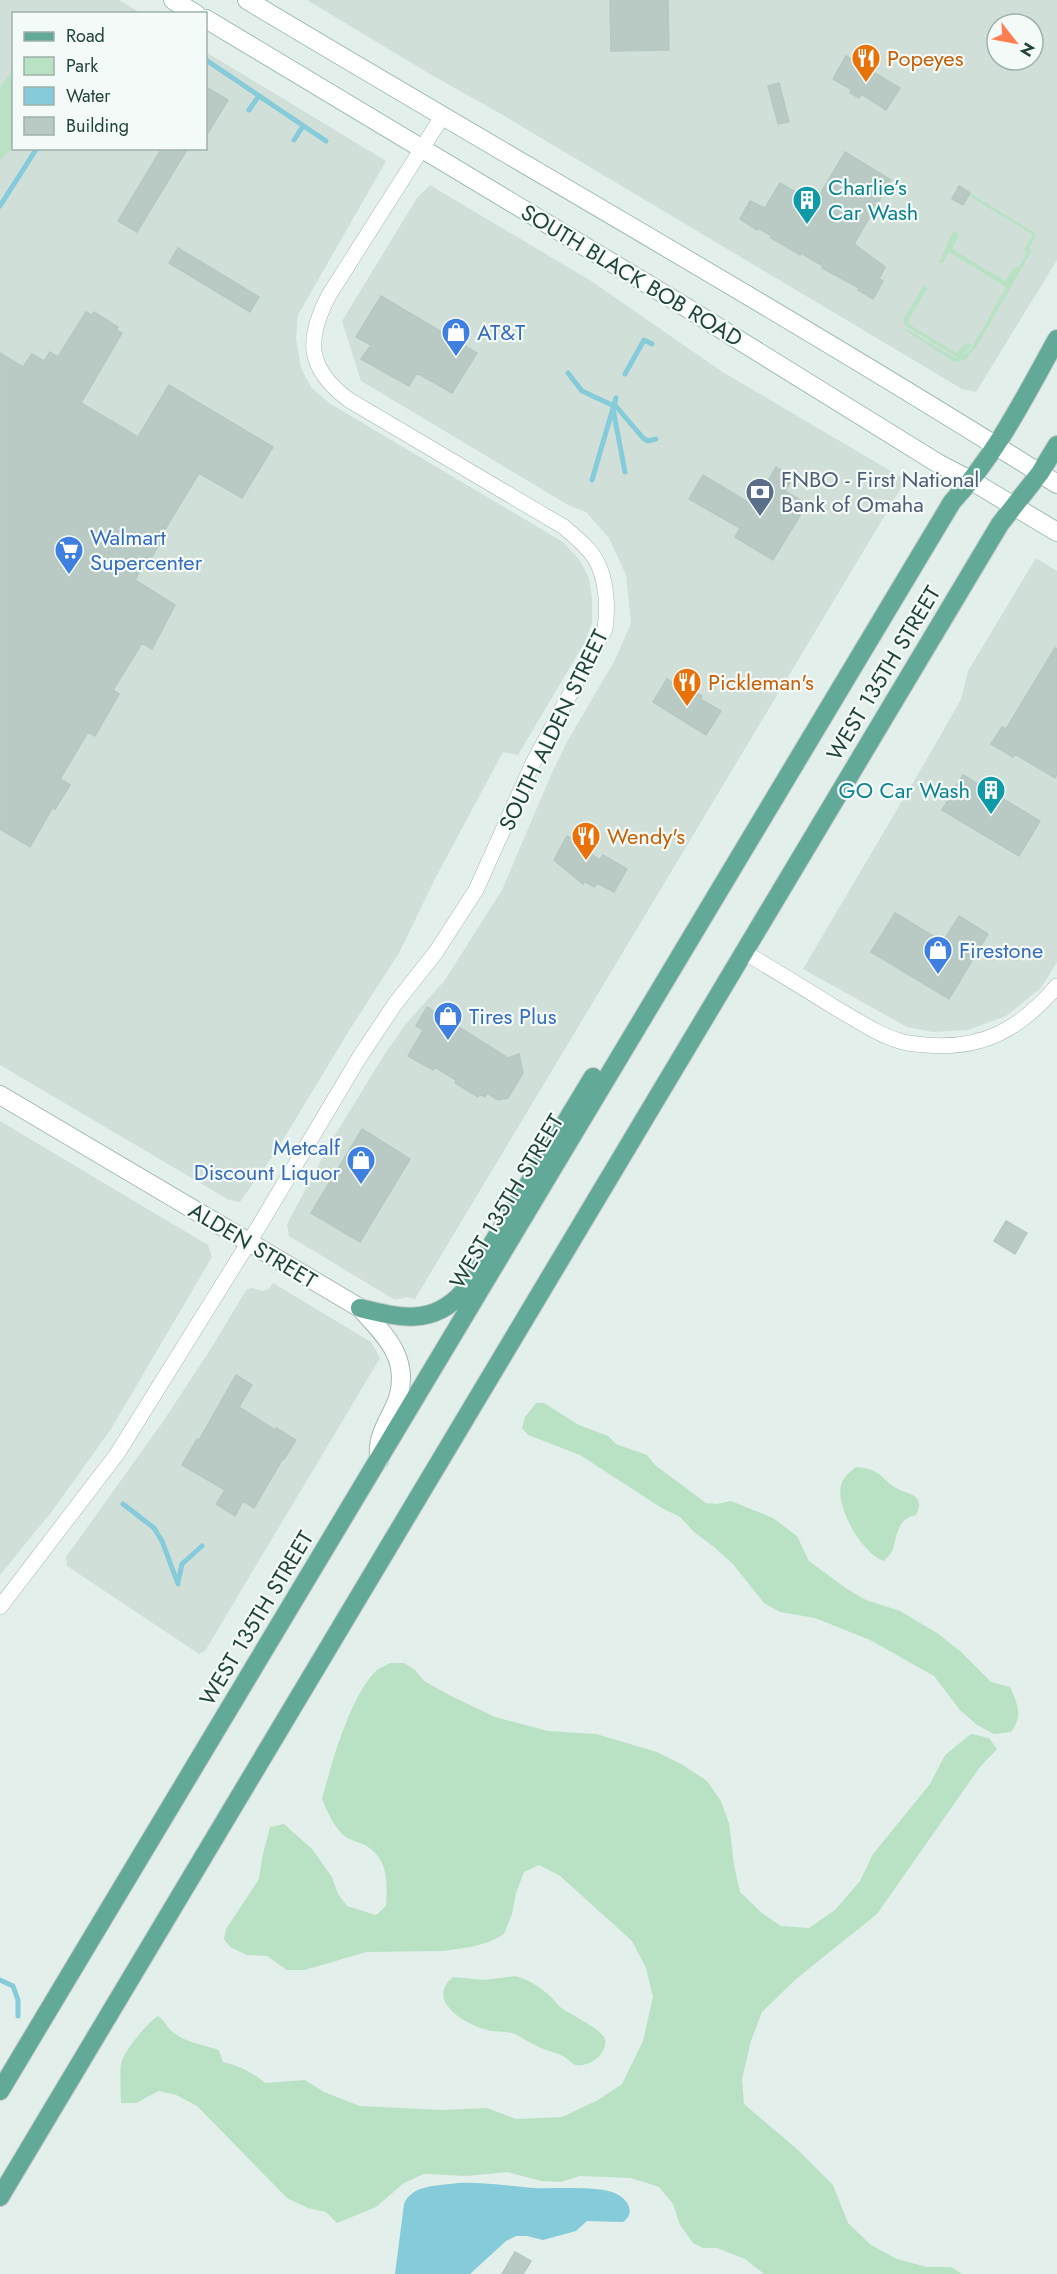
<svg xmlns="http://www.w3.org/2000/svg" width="1057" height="2274" font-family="Jost,sans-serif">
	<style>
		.built { fill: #d1dfd9; fill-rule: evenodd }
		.green { fill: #b9e2c5 }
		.water { fill: #85cbda }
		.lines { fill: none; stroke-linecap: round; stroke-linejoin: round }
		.stream { stroke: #85cbda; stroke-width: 5 }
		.building { fill: #b8cac3; stroke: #b4c9c1; stroke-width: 1.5 }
		.minor-casing { stroke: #a5b8b2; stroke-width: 16 }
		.tertiary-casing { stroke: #a5b8b2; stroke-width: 20 }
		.secondary-casing { stroke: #a0bcb2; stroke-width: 20 }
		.primary-casing { stroke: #c1cac8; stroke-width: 20 }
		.minor { stroke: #fff; stroke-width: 15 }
		.tertiary { stroke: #fff; stroke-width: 18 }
		.secondary { stroke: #fff; stroke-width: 18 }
		.primary { stroke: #62a998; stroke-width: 18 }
		.labels { text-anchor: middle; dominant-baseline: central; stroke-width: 4.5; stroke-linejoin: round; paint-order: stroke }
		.food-label { font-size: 22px; fill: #c56008; stroke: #f4faf7; text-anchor: start }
		.culture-label { font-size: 22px; fill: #0d838f; stroke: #f4faf7; text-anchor: start }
		.street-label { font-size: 22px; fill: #20433a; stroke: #f4faf7 }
		.shop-label { font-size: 22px; fill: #366cbe; stroke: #f4faf7; text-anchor: start }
		.service-label { font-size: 22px; fill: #4e5e75; stroke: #f4faf7; text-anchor: start }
	</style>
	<rect width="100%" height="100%" fill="#e3efea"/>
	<path class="built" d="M0 0H119L141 13 14 14V148H206V52L386 161 298 315 296 338 301 368 311 387 329 403 563 542 579 559 589 578 592 598V622L585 642 518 755 503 752 436 877 399 953 352 1026 275 1153 240 1202 229 1200 0 1065Z
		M307 0H1057V260L976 392 962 389 501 114 430 74ZM997 24H1033V60H997Z
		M430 185 591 281 721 371 906 480 415 1299 407 1297 395 1300 289 1236 287 1224 332 1140 384 1055 405 1025 445 980 502 890 551 775 568 740 615 660 631 623 626 575 609 538 586 512 568 505 361 381 342 321 417 198Z
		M1036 558 1057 571V962L1041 988 1006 1016 968 1030 933 1032 907 1027 803 969 938 740 961 699 968 671Z
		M0 1121 208 1245 212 1257 111 1429 53 1510 0 1575Z
		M273 1283 371 1342 380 1358 205 1651 199 1654 67 1566 66 1557 162 1423 212 1347 246 1290 251 1288 262 1291 269 1289Z"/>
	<path class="green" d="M13 69V147L0 160V88Z
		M970 193 1037 234 1029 248 1031 252 977 346 965 360 954 362 905 330V328L955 358H958L904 325V318L924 285 928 288 907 323 957 353 965 343 972 345 962 357 971 349 1006 287 949 252 943 263H939L952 233 957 232 959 236 952 249 1005 281 1014 267H1019L1026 254 1024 249 1033 235 969 196Z
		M536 1403H544L579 1425 608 1436 616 1444 647 1455 655 1465 706 1503 717 1504 731 1501 773 1518 797 1536 809 1561 847 1589 866 1600 900 1611 937 1633 960 1651 991 1682 1010 1687C1018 1704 1023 1716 1011 1732L994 1734 977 1725 960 1710 934 1676 870 1640 815 1618 780 1612 764 1603 733 1564 714 1547 694 1532 680 1517 660 1507 580 1455 528 1435 522 1428 525 1417Z
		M856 1467C885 1470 878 1478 898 1489 910 1495 926 1495 916 1515 897 1519 897 1535 893 1549 891 1554 887 1558 884 1561 863 1555 835 1507 841 1485 843 1477 850 1472 856 1467Z
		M390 1663H404L415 1670 424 1681 449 1695 495 1717 548 1731 596 1734 657 1752 683 1765 707 1781 721 1801 729 1823 734 1865 740 1892 762 1913 781 1926 809 1928 835 1910 860 1881 873 1854 930 1784 945 1755 971 1734 989 1738 997 1749 980 1767 877 1914 796 1979 762 2012 751 2041 742 2079 744 2104 798 2150 833 2185 848 2223 871 2245 897 2259 927 2267H951L962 2274H764L745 2259 717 2248H703L693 2243 680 2225 673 2204 659 2187 631 2178 580 2176 561 2182 541 2181 507 2172 467 2176 424 2174 404 2183 376 2207 337 2223 326 2212 308 2208 287 2198 197 2106 176 2095 159 2091 136 2103H121C121 2092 119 2069 122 2060 127 2048 147 2023 158 2016 165 2021 167 2028 174 2033 187 2043 205 2045 219 2050L223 2062C240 2066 252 2072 265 2083L305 2080 324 2092 360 2106 442 2110 487 2108 516 2119 562 2117 598 2100 622 2084 643 2041 653 1997 646 1968 632 1941 559 1875 539 1865 524 1872 516 1893 512 1914 504 1934 489 1942 471 1947 443 1951 366 1952 305 1970H287L267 1956 247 1955 230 1947 224 1939 226 1929 259 1879 262 1858 270 1827 284 1824 312 1849 332 1877 338 1894 347 1906 376 1915 386 1906C387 1883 389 1861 368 1847 361 1842 350 1841 343 1835 333 1825 327 1811 322 1799 332 1762 349 1700 374 1673 378 1668 385 1666 390 1663Z
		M515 1976C528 1979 540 1987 550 1996 554 2000 558 2006 563 2009 573 2016 597 2027 604 2037 607 2042 605 2049 601 2054 597 2060 589 2064 582 2065 572 2067 570 2060 563 2056 558 2053 551 2052 546 2050 536 2046 526 2040 517 2035 507 2030 498 2033 487 2030 464 2024 425 2000 453 1977L483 1980Z"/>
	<path class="water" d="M458 2183C483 2182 508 2186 533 2188 556 2189 591 2186 612 2192 625 2196 638 2211 623 2222L587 2221 576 2231 543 2240 527 2236H516L506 2241 470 2274H395L404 2204C412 2184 439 2186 458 2183Z"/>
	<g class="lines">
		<path class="stream" d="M206 60 326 141
			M249 110 258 97
			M294 140 303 126
			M0 206 37 148
			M568 373 582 391 612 405 614 404 643 438 648 441 656 439
			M625 374 644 340 652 344
			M613 409 625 472
			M592 480 616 398
			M123 1504 154 1528 162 1541 178 1584
			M178 1582 182 1564 202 1546
			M0 1980 13 1986 18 2000V2016"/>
	</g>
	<path class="building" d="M610 0H668L669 50 611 51Z
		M846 56 900 88 886 110 861 94 859 98 850 93 852 90 833 79Z
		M779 83 789 122 778 124 768 86Z
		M206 87 228 100 208 133 206 132Z
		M162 148H188L137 232 118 221Z
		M845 152 891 180 854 244 885 267 879 279 883 281 873 299 858 290 859 288 822 268 823 266 801 253 800 255 771 238 772 236 758 228 757 230 740 219 750 201 765 208 780 183 815 203Z
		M959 186 970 193 963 205 952 199Z
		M178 248 259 297 250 312 169 263Z
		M381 296 477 353 452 393 417 373 409 386 361 359 371 345 356 337Z
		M86 312 92 315 94 312 118 327 116 330 122 333 81 403 138 437 169 385 273 447 242 498 199 473 158 541 160 543 145 569 142 568 135 580 175 605 152 649 142 643 113 690 119 694 95 736 88 732 60 779 70 785 55 809 53 807 30 847 0 829V353L23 367 32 354 44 361 50 352 58 357Z
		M776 467 793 478 785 491 807 504 773 560 735 537 740 528 689 499 703 475 754 506Z
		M1055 648 1057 649V774L1055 778 1015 754 1013 757 991 744 1002 727 1006 729Z
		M667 679 680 687 681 685 694 692 702 696 700 699 721 711 706 735 653 702Z
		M963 775 1040 821 1019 856 942 810Z
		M567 836 590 849 588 852 600 860 603 855 627 869 614 892 597 883 594 887 584 881 583 884 554 860Z
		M895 913 943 942 959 916 988 934 949 999 871 952Z
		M427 1007 508 1058 519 1054 523 1073 508 1098 498 1100 487 1093 485 1097 480 1094 478 1097 455 1083 456 1080 435 1067 433 1070 408 1056 423 1030 416 1026Z
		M362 1129 410 1159 360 1242 311 1213Z
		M1006 1221 1027 1233 1015 1254 994 1241Z
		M236 1375 252 1385 239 1407 275 1430 276 1428 296 1440 284 1459 283 1458 254 1508 243 1501 235 1516 216 1504 225 1490 182 1465 197 1439 199 1440Z
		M515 2252 531 2261 523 2274H502Z"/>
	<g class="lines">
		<g class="minor-casing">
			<path id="minor" d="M744 952C774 970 804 988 834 1007 857 1020 878 1035 903 1042 910 1044 918 1044 926 1045 983 1050 1020 1029 1057 986
				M0 1607 117 1454 259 1226 359 1058 395 1004 436 952 476 890 533 763 605 629C608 608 607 582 597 562 590 548 575 537 564 527L349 400C306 368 306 339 329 295L442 117"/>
		</g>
		<g class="tertiary-casing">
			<path id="tertiary" d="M0 1095 360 1308C385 1335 410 1358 398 1398 394 1411 385 1423 381 1437 378 1444 379 1453 379 1460"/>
		</g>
		<g class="secondary-casing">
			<path id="secondary" d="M173 0 196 14
				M247 0C517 162 791 316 1057 484
				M206 19 679 303 939 464 972 481 1057 532"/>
		</g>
		<g class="primary-casing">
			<path id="primary" d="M360 1308C400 1318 433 1326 463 1292L593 1077
				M0 2091 952 502C997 454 1025 396 1057 339
				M0 2197 1000 524 1040 473 1057 445"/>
		</g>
		<use href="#minor" class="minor"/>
		<use href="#tertiary" class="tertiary"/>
		<use href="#secondary" class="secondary"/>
		<use href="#primary" class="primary"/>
	</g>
	<defs>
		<g id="restaurant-pin" transform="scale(1.5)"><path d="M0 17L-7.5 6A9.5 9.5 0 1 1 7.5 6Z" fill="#e8710a" stroke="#f4faf7"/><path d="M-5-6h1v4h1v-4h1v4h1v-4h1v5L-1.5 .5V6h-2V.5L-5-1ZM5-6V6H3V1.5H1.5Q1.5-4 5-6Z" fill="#fff"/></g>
		<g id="building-pin" transform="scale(1.5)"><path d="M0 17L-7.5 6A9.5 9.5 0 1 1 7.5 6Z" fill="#0f9aa8" stroke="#f4faf7"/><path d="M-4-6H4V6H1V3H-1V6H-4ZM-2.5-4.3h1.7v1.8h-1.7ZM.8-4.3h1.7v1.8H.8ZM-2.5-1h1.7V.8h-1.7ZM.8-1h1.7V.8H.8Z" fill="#fff"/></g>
		<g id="shop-pin" transform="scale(1.5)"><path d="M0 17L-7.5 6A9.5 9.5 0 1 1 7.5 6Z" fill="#3f7fe0" stroke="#f4faf7"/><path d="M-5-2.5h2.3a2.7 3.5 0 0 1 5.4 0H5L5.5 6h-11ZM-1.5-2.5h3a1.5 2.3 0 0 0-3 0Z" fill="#fff"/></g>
		<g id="bank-pin" transform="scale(1.5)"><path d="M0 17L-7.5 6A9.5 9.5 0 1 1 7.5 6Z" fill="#5c6f8a" stroke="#f4faf7"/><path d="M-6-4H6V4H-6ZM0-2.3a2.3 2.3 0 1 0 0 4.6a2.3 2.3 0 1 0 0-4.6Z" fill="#fff"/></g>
		<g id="supermarket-pin" transform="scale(1.5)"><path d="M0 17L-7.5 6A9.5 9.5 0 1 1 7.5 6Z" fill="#3f7fe0" stroke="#f4faf7"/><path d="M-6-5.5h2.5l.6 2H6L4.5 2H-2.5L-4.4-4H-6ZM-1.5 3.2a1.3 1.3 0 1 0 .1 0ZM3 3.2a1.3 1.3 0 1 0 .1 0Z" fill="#fff"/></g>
	</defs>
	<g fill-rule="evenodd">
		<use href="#restaurant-pin" x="866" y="58"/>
		<use href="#building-pin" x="807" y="200"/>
		<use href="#shop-pin" x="456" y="332"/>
		<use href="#bank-pin" x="760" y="492"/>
		<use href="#supermarket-pin" x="69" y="550"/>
		<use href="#restaurant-pin" x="687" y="682"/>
		<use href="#building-pin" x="991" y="790"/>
		<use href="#restaurant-pin" x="586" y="836"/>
		<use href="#shop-pin" x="938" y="950"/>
		<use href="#shop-pin" x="448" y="1016"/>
		<use href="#shop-pin" x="361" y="1160"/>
	</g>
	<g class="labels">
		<g class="food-label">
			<text x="887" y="58">Popeyes</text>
			<text x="708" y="682">Pickleman's</text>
			<text x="607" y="836">Wendy's</text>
		</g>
		<g class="culture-label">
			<text x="828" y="187">Charlie’s<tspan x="828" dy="25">Car Wash</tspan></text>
			<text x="970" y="790" text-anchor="end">GO Car Wash</text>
		</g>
		<g class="street-label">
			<text transform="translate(632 275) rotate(31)">SOUTH BLACK BOB ROAD</text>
			<text transform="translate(883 673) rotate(-59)">WEST 135TH STREET</text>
			<text transform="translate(553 730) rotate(-64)">SOUTH ALDEN STREET</text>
			<text transform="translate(506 1201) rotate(-59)">WEST 135TH STREET</text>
			<text transform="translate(253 1245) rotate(31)">ALDEN STREET</text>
			<text transform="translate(256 1618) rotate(-59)">WEST 135TH STREET</text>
		</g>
		<g class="shop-label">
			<text x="477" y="332">AT&amp;T</text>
			<text x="90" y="537">Walmart<tspan x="90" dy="25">Supercenter</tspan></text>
			<text x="959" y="950">Firestone</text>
			<text x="469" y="1016">Tires Plus</text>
			<text x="340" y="1147" text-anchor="end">Metcalf<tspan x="340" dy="25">Discount Liquor</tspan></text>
		</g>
		<g class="service-label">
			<text x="781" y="479">FNBO - First National<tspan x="781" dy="25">Bank of Omaha</tspan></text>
		</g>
	</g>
	<rect x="12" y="12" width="195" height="138" fill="#f4faf7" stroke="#9fb1ab" stroke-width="1.5"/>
	<rect x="24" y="32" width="30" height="9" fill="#62a998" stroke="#9fb1ab" stroke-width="1.5"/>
	<text x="66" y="42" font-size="18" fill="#20433a">Road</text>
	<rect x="24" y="57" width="30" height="18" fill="#b9e2c5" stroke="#9fb1ab" stroke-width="1.5"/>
	<text x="66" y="72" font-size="18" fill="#20433a">Park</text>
	<rect x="24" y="87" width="30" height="18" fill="#85cbda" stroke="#9fb1ab" stroke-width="1.5"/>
	<text x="66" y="102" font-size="18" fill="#20433a">Water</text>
	<rect x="24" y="117" width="30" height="18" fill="#b8cac3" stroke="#9fb1ab" stroke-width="1.5"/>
	<text x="66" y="132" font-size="18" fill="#20433a">Building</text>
	<g transform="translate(1015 42) rotate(121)"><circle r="28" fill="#f4faf7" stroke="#9fb1ab" stroke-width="1.5"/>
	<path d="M0-4.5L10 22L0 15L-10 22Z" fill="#ff7e51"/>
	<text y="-9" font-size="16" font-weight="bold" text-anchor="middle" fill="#20433a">N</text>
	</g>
</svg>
